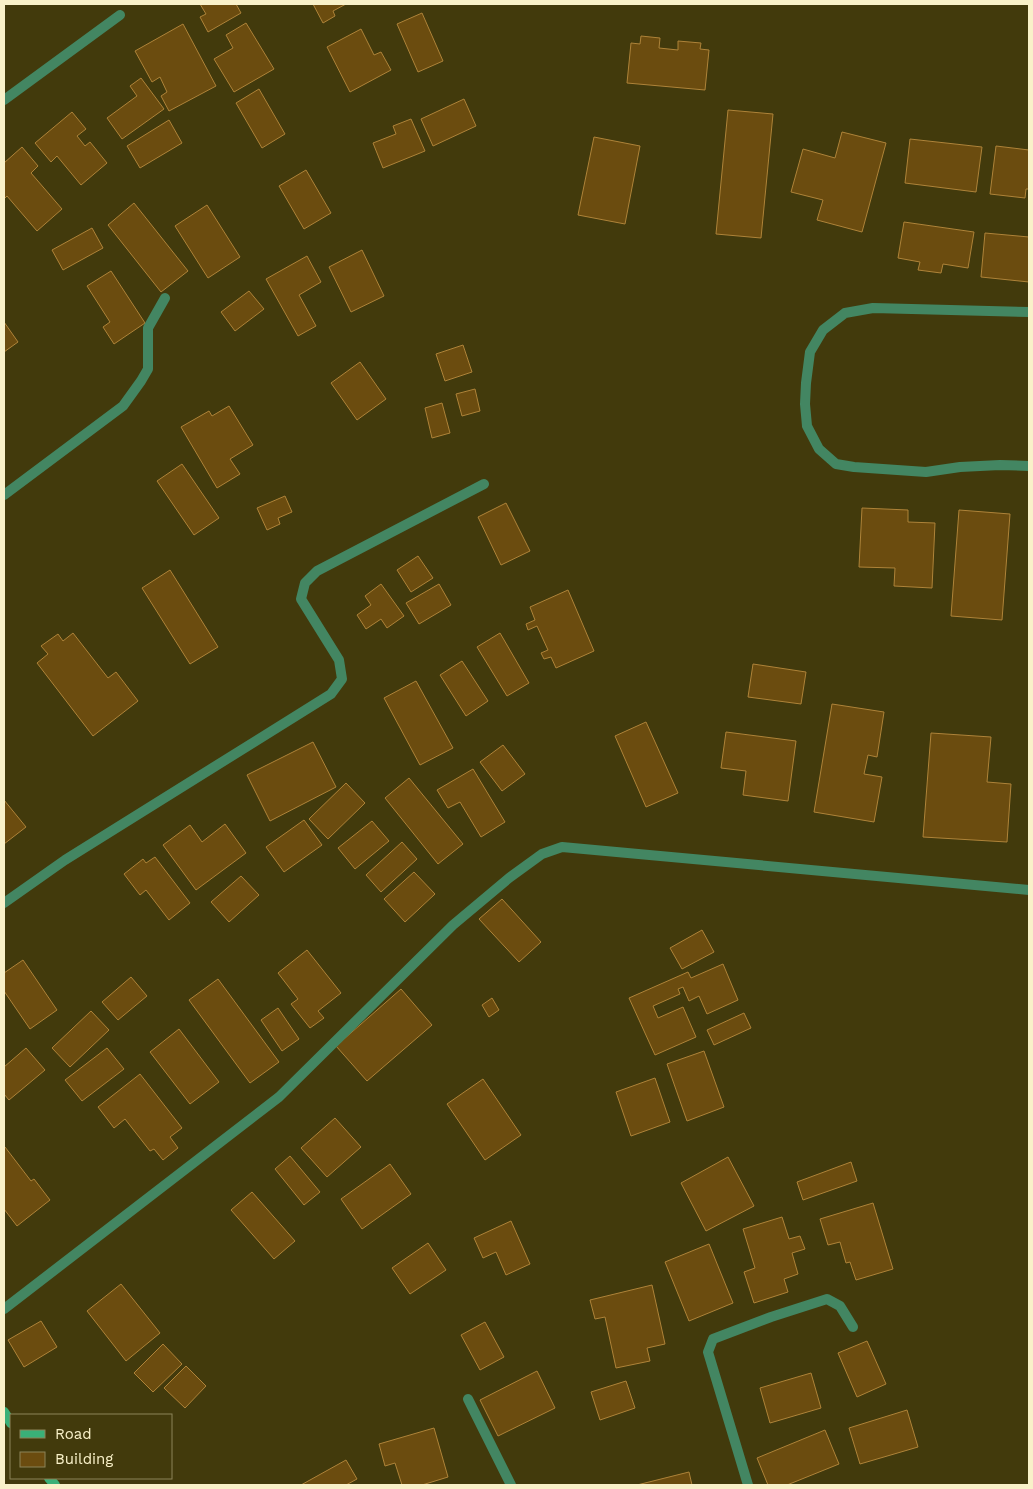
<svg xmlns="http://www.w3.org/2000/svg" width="1033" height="1489" font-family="'Work Sans',sans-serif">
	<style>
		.building { fill: #6b4c0f; stroke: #ae8339 }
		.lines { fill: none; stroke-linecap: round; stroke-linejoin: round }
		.street { stroke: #438662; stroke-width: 10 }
		.secondary { stroke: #3ab078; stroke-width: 10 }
	</style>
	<rect width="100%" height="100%" fill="#423a0c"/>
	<path class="building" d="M200 4H236L241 13 208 32 200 17 206 14Z
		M313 4H346L333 11 335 16 323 23Z
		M422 13 443 61 418 72 397 24Z
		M246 23 274 69 234 92 214 59 233 48 226 35Z
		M183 24 216 86 169 111 161 96 167 92 160 77 152 82 135 51Z
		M361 29 374 55 381 52 391 70 350 92 327 47Z
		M641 36 660 38 659 48 678 50V41L701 43 700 49 709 50 705 90 627 83 631 43 640 44Z
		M141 78 164 109 122 139 107 118 137 96 130 86Z
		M259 89 285 134 262 148 236 103Z
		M464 99 476 126 433 146 421 119Z
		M728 110 773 114 761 238 716 234Z
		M72 112 86 129 77 136 85 146 90 142 107 163 81 185 57 156 51 162 35 143Z
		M411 119 425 151 383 168 373 143 396 134 393 126Z
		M169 120 182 143 140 168 127 146Z
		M842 132 886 143 862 232 817 220 823 200 791 192 803 149 835 158Z
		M594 137 640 146 625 224 578 215Z
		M910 139 982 147 976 192 905 183Z
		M996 146 1029 150V189H1026L1025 198 990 194Z
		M22 147 38 166 31 173 62 209 37 231 7 196 5 198 4 197V163Z
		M306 170 331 213 304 229 279 186Z
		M134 203 188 271 161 292 108 225Z
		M207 205 240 257 208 278 175 226Z
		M904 222 974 232 968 268 943 264 941 273 918 270 920 262 898 258Z
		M92 228 103 248 63 270 52 250Z
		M985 233 1029 237V282L981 277Z
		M362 250 384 296 351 312 329 267Z
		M307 256 321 282 299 295 316 326 298 336 266 279Z
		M111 271 145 323 114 344 103 327 110 322 87 286Z
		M249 291 264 309 235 331 221 312Z
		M4 322 18 342 4 352Z
		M463 345 472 372 445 381 436 354Z
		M360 362 386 399 357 420 331 383Z
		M475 389 480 411 462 416 456 394Z
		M442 403 450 433 432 438 425 408Z
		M229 406 253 445 230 459 240 474 217 488 181 427 209 411 212 416Z
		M182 464 219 518 194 535 157 481Z
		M285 496 292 512 278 518 280 524 267 530 257 508Z
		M506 503 530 551 501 565 478 517Z
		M862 508 908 510V522L935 523 932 588 894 586 895 568 859 567Z
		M959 510 1010 514 1002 620 951 616Z
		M418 556 433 578 411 592 397 570Z
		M170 570 218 647 190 664 142 588Z
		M381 584 404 616 387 628 381 619 366 629 357 615 371 605 365 596Z
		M439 584 451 605 419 624 406 603Z
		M568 590 594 651 556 668 551 657 544 659 541 653 548 650 537 626 528 630 526 624 535 620 530 607Z
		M73 633 108 678 116 672 138 701 93 736 37 663 48 654 41 646 58 634 63 641Z
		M500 633 529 683 507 696 477 647Z
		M462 661 488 701 466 716 440 675Z
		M753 664 806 672 801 704 748 697Z
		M416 681 453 748 420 765 384 698Z
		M832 704 884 712 877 757 868 755 864 774 882 777 874 822 814 812Z
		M646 722 678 793 646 807 615 736Z
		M726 732 796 741 788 801 743 795 746 771 721 768Z
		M931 733 991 737 987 782 1011 784 1007 842 923 837Z
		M313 742 336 787 270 821 247 775Z
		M503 745 525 774 502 791 480 762Z
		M473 769 505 822 481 837 460 802 448 808 437 790Z
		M409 778 463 844 438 864 385 798Z
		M346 783 365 803 328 839 309 819Z
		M4 800 26 827 4 844Z
		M304 820 322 845 284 872 266 847Z
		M372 821 389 841 355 869 338 848Z
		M225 824 246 853 196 890 163 845 190 825 202 842Z
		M402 842 417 859 381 892 366 875Z
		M155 857 190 903 169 920 146 890 140 895 124 874 143 859 146 863Z
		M414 872 435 894 405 922 384 899Z
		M241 876 259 895 229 922 211 902Z
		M502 899 541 942 519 962 479 919Z
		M702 930 714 952 682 969 670 948Z
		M307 950 341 993 318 1011 324 1018 310 1028 291 1004 298 999 278 973Z
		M23 960 57 1010 30 1029 4 991V973Z
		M723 964 738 1000 707 1014 699 996 689 1001 683 987 678 989 680 994 653 1006 658 1018 683 1007 696 1037 655 1055 629 998 688 972 691 978Z
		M131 977 147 996 118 1020 102 1002Z
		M218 979 279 1062 250 1083 189 1000Z
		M401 989 432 1025 367 1081 336 1046Z
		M492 998 499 1010 489 1017 482 1005Z
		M278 1008 299 1039 282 1051 261 1020Z
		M91 1011 109 1030 70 1067 52 1048Z
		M744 1013 751 1028 714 1045 707 1030Z
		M179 1029 219 1082 190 1104 150 1052Z
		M26 1048 45 1070 9 1100 4 1094V1067Z
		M107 1048 124 1069 82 1101 65 1080Z
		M704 1051 724 1107 687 1121 667 1064Z
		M140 1074 182 1128 170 1137 178 1148 163 1160 154 1149 150 1151 125 1119 114 1128 98 1107Z
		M655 1078 670 1122 631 1136 616 1092Z
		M483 1079 521 1135 485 1160 447 1104Z
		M335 1118 361 1147 327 1177 301 1148Z
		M5 1147 31 1181 34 1179 50 1200 17 1226 4 1209V1148Z
		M290 1156 320 1192 304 1205 275 1169Z
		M728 1157 754 1206 706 1231 681 1183Z
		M851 1162 857 1181 803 1200 797 1182Z
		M390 1164 411 1194 362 1229 341 1199Z
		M252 1192 295 1241 274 1259 231 1210Z
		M873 1203 893 1269 856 1280 850 1262 846 1263 840 1242 828 1245 820 1219Z
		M782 1217 789 1239 800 1236 805 1249 792 1253 798 1274 784 1279 788 1292 754 1303 744 1272 755 1268 743 1229Z
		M511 1221 530 1264 506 1275 496 1252 483 1258 474 1238Z
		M428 1243 446 1270 410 1294 392 1268Z
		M709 1244 733 1303 689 1321 665 1262Z
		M121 1284 160 1333 126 1361 87 1311Z
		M652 1285 665 1344 647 1348 650 1361 616 1368 605 1317 595 1319 590 1300Z
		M41 1321 57 1347 24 1367 8 1340Z
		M485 1322 504 1357 480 1370 461 1335Z
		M867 1341 886 1384 857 1397 838 1353Z
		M163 1344 182 1364 153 1392 134 1373Z
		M186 1366 206 1386 185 1408 164 1388Z
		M537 1371 555 1408 498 1436 480 1400Z
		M811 1373 821 1408 770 1423 760 1388Z
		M626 1381 635 1408 600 1420 591 1392Z
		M907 1410 918 1447 860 1464 849 1428Z
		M434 1428 448 1477 422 1485H402L395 1463 385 1466 379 1444Z
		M825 1430 839 1464 787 1485H768L757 1458Z
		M346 1460 357 1479 346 1485H301Z
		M689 1472 692 1485H637Z"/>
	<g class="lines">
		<path class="street" d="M4 100 120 15
			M1029 312 873 308 845 313 823 330 810 352 806 383 805 404 807 426 819 449 836 464 854 467 926 472 960 467 1000 465 1029 466
			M4 495 123 406 141 381 148 369V328L165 298
			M4 903 65 860 331 694 342 679 339 660 301 599 305 583 317 571 484 484
			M4 1309 279 1097 453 925 509 878 542 854 562 847 1029 890
			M468 1399 511 1485
			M748 1485 708 1352 713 1339 771 1317 827 1299 840 1306 853 1327"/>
		<path class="secondary" d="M4 1412 11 1423
			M49 1478 55 1485"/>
	</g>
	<rect width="1033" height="1489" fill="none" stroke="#f9f1c9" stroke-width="10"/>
	<rect x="10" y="1414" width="162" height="65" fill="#423a0c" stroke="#8b8358"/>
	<rect x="20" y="1430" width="25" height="8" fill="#3ab078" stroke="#8b8358"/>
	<text x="55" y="1439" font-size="15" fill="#f9f1c9">Road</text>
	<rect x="20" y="1452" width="25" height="15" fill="#6b4c0f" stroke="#8b8358"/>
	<text x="55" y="1464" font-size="15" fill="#f9f1c9">Building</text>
</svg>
